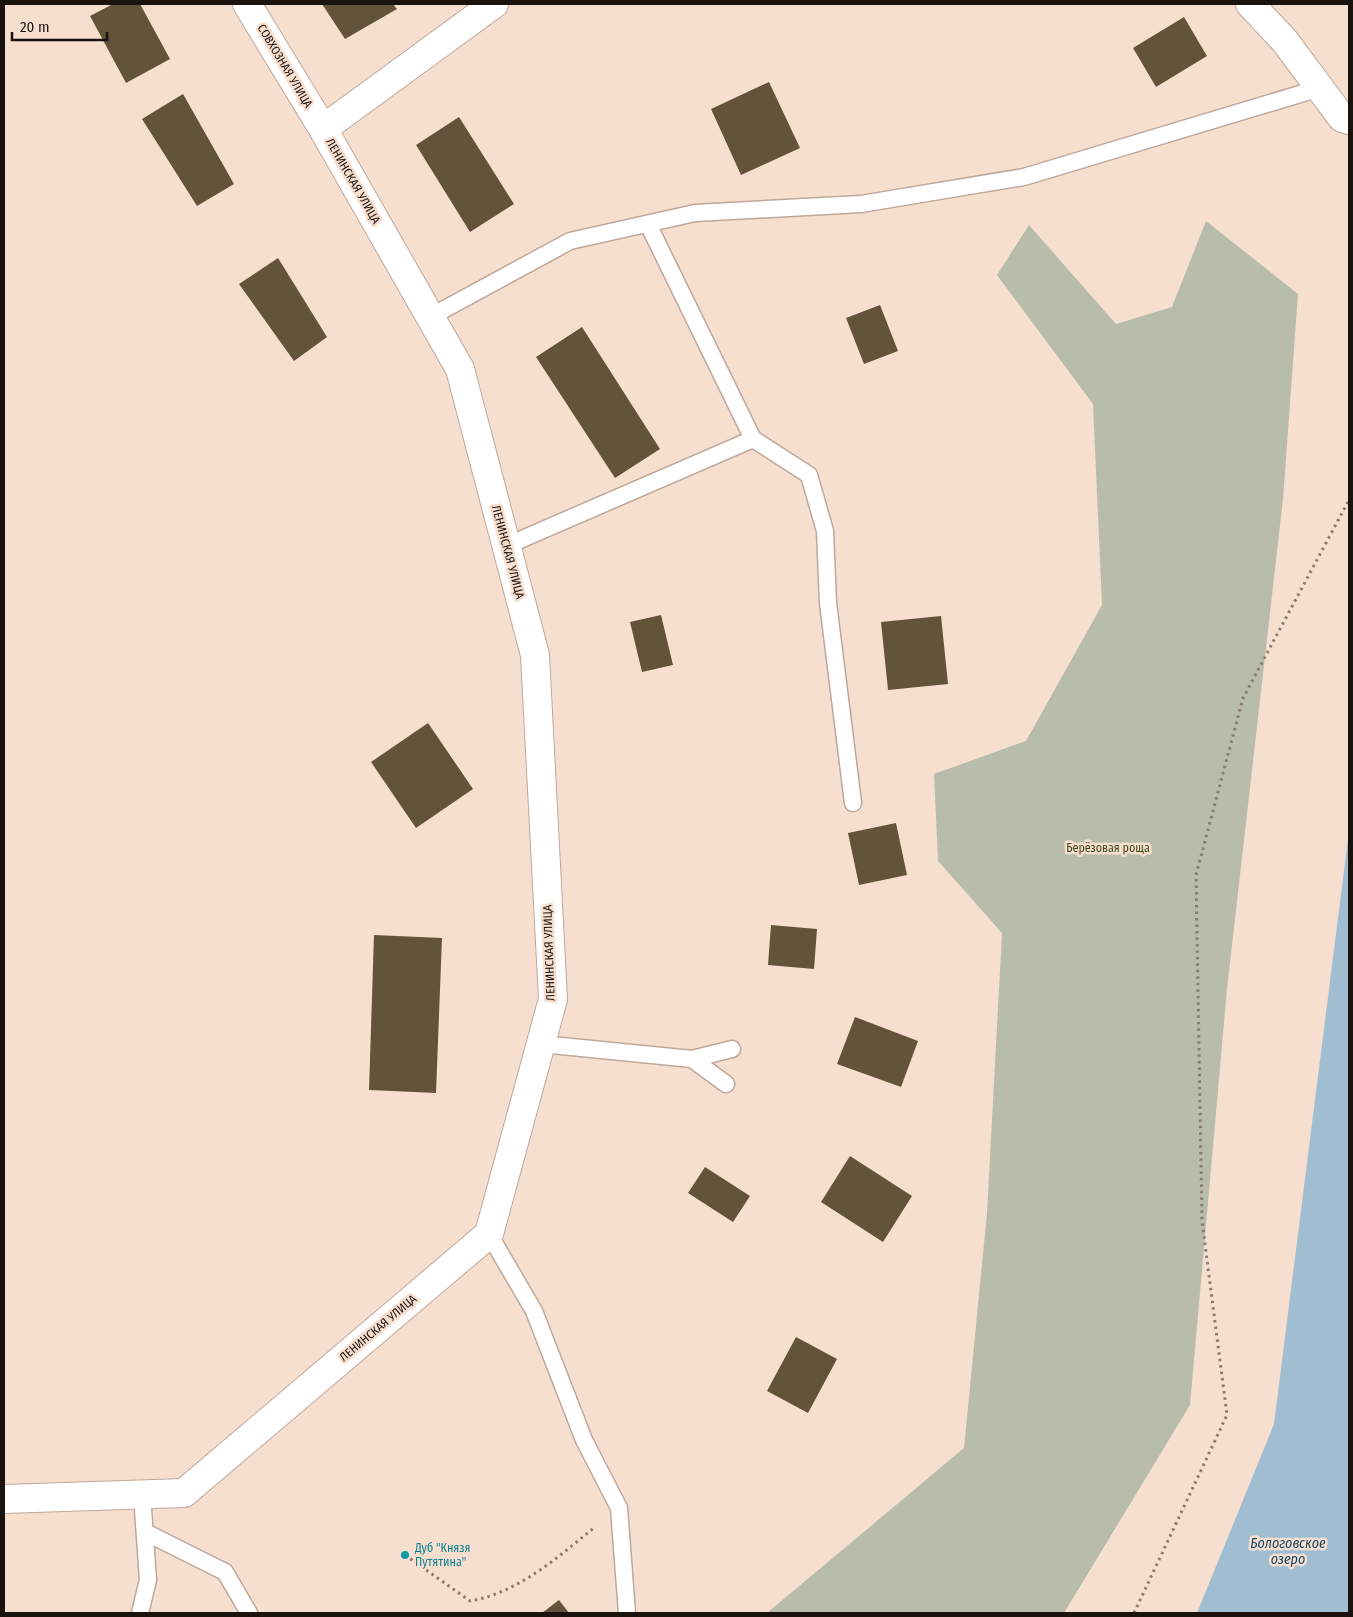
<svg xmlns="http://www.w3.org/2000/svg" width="1353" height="1617" font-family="'Fira Sans Condensed',sans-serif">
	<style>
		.green { fill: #b7bdaa }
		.water { fill: #a1bdd2 }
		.building { fill: #64533b }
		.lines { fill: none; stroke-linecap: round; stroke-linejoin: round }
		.lane-casing { stroke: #bfa89a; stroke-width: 19 }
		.street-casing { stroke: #bfa89a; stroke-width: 30 }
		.path { stroke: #8b7b70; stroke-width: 3; stroke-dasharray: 2.5 4; stroke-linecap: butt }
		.lane { stroke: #fff; stroke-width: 16 }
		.street { stroke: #fff; stroke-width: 28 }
		.culture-dot { fill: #0f9aa8; stroke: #f7dfd0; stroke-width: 2 }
		.labels { text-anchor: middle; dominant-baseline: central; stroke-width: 5; stroke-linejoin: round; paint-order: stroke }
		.street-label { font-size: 12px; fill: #1a120c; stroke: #f7dfd0 }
		.park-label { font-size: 12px; fill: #3e4918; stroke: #f7dfd0 }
		.culture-label { font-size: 12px; fill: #0d838f; stroke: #f7dfd0; text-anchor: start }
		.water-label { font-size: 14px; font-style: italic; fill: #144563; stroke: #f7dfd0 }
	</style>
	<rect width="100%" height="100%" fill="#f7dfd0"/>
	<path class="green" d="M1206 221 1298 294 1283 499 1227 989 1190 1405 1064 1613H767L964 1448 987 1213 1002 933 938 861 934 774 1026 741 1102 605 1093 404 997 275 1029 225 1116 324 1172 307Z"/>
	<path class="water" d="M1349 831V1613H1197L1274 1424Z"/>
	<path class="building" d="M113 4H140L170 59 126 83 90 16Z
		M322 4H393L397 9 345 39Z
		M1184 17 1207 56 1156 87 1133 48Z
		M769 82 800 148 741 175 711 109Z
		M183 94 234 184 197 206 142 119Z
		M459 117 514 204 470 232 416 145Z
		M278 258 327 337 294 361 239 284Z
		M880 305 898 351 864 364 846 318Z
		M582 327 660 449 615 478 536 357Z
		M661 615 673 665 642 672 630 622Z
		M941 616 948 684 888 690 881 622Z
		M428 723 473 789 416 828 371 762Z
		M896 823 907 875 859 885 848 833Z
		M771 925 817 929 814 969 768 965Z
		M374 935 442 938 436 1093 369 1090Z
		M855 1017 918 1041 901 1087 837 1064Z
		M850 1156 912 1196 883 1242 821 1202Z
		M705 1167 750 1196 733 1222 688 1193Z
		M796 1337 837 1359 808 1413 767 1391Z
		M559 1600 569 1613H542Z"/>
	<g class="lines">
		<g class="lane-casing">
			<path id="lane" d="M648 224 753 439
				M430 317 570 241 695 213 861 204 1024 177 1320 88
				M506 546 753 439 809 475 825 531 828 603 853 803
				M541 1044 692 1059 732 1049
				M692 1059 726 1084
				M489 1234 534 1311 584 1440 619 1508 627 1613
				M145 1532 225 1572 249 1613
				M140 1613 148 1580 142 1495"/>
		</g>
		<g class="street-casing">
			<path id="street" d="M1250 4 1284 40 1342 118 1349 120
				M323 129 494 4
				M4 1499 184 1493 489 1234 553 999 535 655 460 369 323 129 247 4"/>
		</g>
		<path class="path" d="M405 1555 470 1601C518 1593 558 1557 595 1527
			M1134 1613 1227 1415 1202 1221 1196 875 1243 698 1349 500"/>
		<use href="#lane" class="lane"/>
		<use href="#street" class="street"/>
	</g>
	<circle class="culture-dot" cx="405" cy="1555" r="5"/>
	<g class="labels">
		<g class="street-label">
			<text transform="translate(285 66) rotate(59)">СОВХОЗНАЯ УЛИЦА</text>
			<text transform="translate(353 181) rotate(60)">ЛЕНИНСКАЯ УЛИЦА</text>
			<text transform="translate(508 552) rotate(75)">ЛЕНИНСКАЯ УЛИЦА</text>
			<text transform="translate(549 953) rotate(-92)">ЛЕНИНСКАЯ УЛИЦА</text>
			<text transform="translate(378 1328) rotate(-40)">ЛЕНИНСКАЯ УЛИЦА</text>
		</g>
		<g class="park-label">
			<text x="1108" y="848">Берёзовая роща</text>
		</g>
		<g class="culture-label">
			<text x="415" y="1548">Дуб "Князя<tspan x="415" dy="14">Путятина"</tspan></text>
		</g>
		<g class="water-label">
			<text x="1288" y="1543">Бологовское<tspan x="1288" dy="16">озеро</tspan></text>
		</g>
	</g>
	<rect width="1353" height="1617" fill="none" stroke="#1a120c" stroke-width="10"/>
	<path d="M12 32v8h95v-8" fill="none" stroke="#1a120c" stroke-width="2.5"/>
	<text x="20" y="32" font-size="15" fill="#1a120c" stroke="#f7dfd0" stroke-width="4" paint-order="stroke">20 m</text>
</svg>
